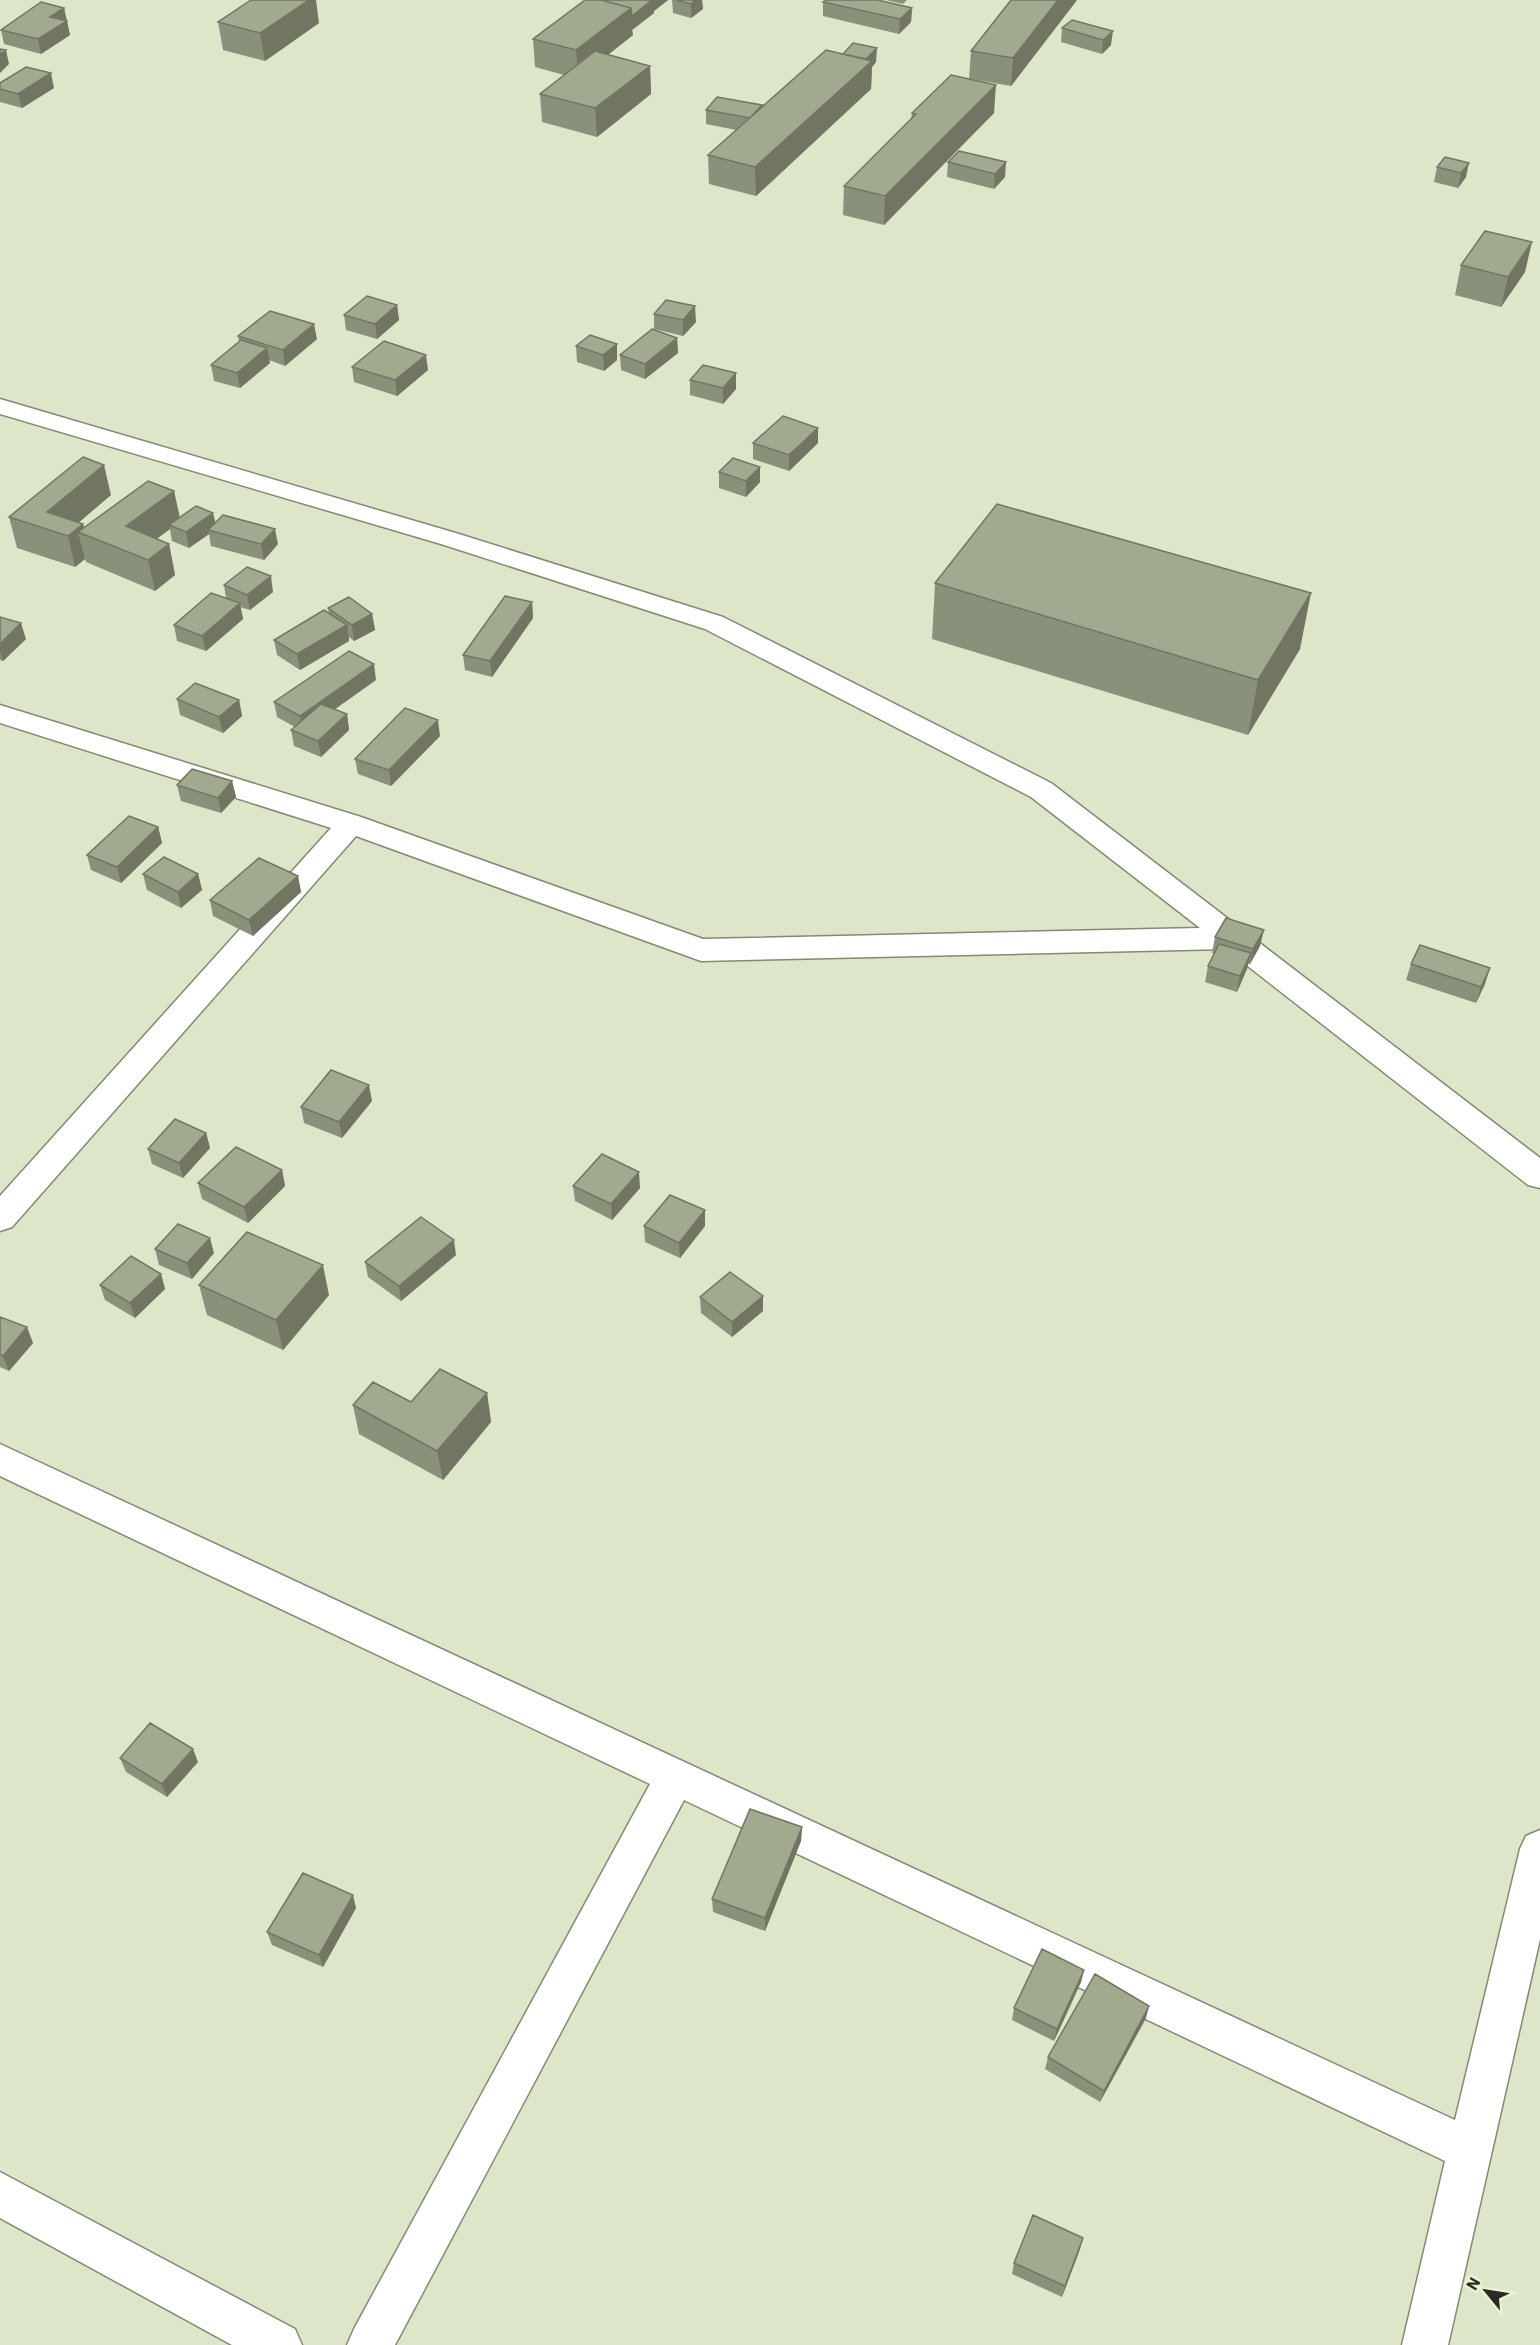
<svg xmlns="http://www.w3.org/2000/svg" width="1540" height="2345" font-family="'IBM Plex Sans',sans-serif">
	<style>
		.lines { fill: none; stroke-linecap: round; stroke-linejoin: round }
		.minor-casing { stroke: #828a70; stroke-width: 3 }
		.minor { fill: #fff; fill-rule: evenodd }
		.wall { fill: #8a917a }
		.shaded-wall { fill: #717663 }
		.building { fill: #a1a98e; stroke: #717663; stroke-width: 1.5 }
	</style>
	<rect width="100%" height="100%" fill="#dee6ca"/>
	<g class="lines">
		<g class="minor-casing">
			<path id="minor" d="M0 399 459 534 723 617 1051 783 1540 1158V1188L1528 1185 1226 949 701 961 356 836 12 1227 0 1231V1196L331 828 0 723V705L361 817 703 939 1200 928 1031 797 705 629 441 544 0 414Z
				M0 1444 1455 2120 1520 1849 1526 1836 1540 1830V1939L1448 2345H1402L1445 2161 684 1800 395 2345H347L354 2329 650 1784 0 1476Z
				M0 2172 295 2329 302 2345H232L0 2218Z"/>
		</g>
		<use href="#minor" class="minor"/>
	</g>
	<path class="wall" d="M585 0H668L654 11V13L632 30 633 35 608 55 650 66 651 94 597 137 542 122 540 94 564 75 535 67 533 39Z
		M672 0H702L703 9 691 18 673 13Z
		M886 0H907L903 4Z
		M1077 0 1011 86 971 79 994 113 884 225 843 215 844 186 911 119 912 113 969 79 971 51Z
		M823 2 912 8 911 22 899 34 823 16Z
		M64 8 70 35 41 54 4 44 1 30Z
		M1072 20 1111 45 1102 54 1061 42 1062 28Z
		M218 22 319 23 265 61 223 50Z
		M876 62 872 67 871 89 756 196 709 184 708 155 736 130 706 124V110L762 107Z
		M0 83 54 88 22 108 0 102Z
		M959 151 1005 177 994 189 947 177 948 162Z
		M1445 157 1466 177 1458 188 1434 182 1437 167Z
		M1461 265 1525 272 1501 307 1455 295Z
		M397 305 399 320 377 339 346 330 344 315Z
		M654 314 696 322 683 336 654 329Z
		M238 336 317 339 285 366 269 360 270 363 240 388 214 381 211 365 239 342Z
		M677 338 678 353 645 379 621 370 620 355Z
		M617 344V360L604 371 577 362 576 346Z
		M352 367 428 370 397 396 354 382Z
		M690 380 736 389 723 404 690 395Z
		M818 428V443L789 471 753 459V443Z
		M760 467V482L746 497 719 488V472Z
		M174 491 180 517 215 522 278 544 264 560 211 546 209 534 189 548 172 541 170 529 156 539 169 544 175 575 155 591 86 562 85 559 75 567 17 548 9 517 111 495 79 522 83 524 84 528Z
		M935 583 1300 649 1248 735 932 639Z
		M224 585 273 592 250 610 240 607 243 619 206 651 177 641 174 625 226 598Z
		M532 602 533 618 492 677 465 670 463 655Z
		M328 608 372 614 375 630 354 641 349 637V641L300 670 277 655 274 640 329 613Z
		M0 617 26 639 3 661 0 660Z
		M376 680 334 709 347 714 349 730 321 757 294 746 291 730 295 727 277 717 274 702Z
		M177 699 239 700 242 716 223 733 180 715Z
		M440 736 391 786 358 774 355 759Z
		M232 781 236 797 221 813 181 801 177 785Z
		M158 827 162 843 121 883 91 870 87 855Z
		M143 874H198L202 890 181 908 147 890Z
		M298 876 301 892 253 936 213 916 210 900Z
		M1215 937 1260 946 1250 964H1248L1247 969 1237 992 1205 982 1208 966 1214 953H1212Z
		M1411 964 1485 984 1476 1003 1406 980Z
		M372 1101 342 1138 304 1123 301 1107Z
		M206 1133 210 1148 183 1178 152 1164 148 1149Z
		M282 1170 285 1186 248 1223 202 1199 198 1183Z
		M573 1186 640 1188 612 1220 575 1201Z
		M705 1210V1226L680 1258 645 1242 644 1226Z
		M155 1249 214 1253 192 1279 159 1265Z
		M456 1255 401 1301 368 1277 365 1262Z
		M161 1274 165 1289 135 1318 105 1300 100 1285Z
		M199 1285 329 1295 283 1350 207 1315Z
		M700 1297 763 1311 732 1337 701 1313Z
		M0 1317 33 1343 9 1371 0 1367Z
		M487 1393 491 1422 443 1480 359 1434 353 1405 411 1402Z
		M120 1758 198 1762 167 1797 126 1772Z
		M802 1827 801 1841 765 1931 713 1912 712 1899Z
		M356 1908 323 1967 272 1945 267 1932Z
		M1084 1970 1081 1982 1054 2041 1012 2020 1014 2008Z
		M1146 2018 1100 2102 1045 2069 1048 2057Z
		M1080 2249 1062 2297 1012 2274 1014 2263Z"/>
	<path class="shaded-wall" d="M309 0H316L319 23 265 61 260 33Z
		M652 0H654V13L632 30 633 35 578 78 576 50 631 8Z
		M654 0H668L654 11Z
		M695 0H702L703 9 691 18V4Z
		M1058 0H1077L1011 86 1013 58Z
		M64 8 70 35 41 54 38 39 50 17Z
		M912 8 911 22 899 34 900 19Z
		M1113 31 1111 45 1102 54 1103 40Z
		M877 48 876 62 872 67 871 89 756 196 755 167Z
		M6 50 9 64 0 73V55Z
		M650 66 651 94 597 137 595 108Z
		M51 73 54 88 22 108 18 94Z
		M996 85 994 113 884 225 885 196Z
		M1006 162 1005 177 994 189 995 174Z
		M1469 163 1466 177 1458 188 1461 173Z
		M1532 242 1525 272 1501 307 1508 277Z
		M397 305 399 320 377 339 375 324Z
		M695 306 696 322 683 336V320Z
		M314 324 317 339 285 366 283 350Z
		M677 338 678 353 645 379V364Z
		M617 344V360L604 371 603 355Z
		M267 348 270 363 240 388 237 373Z
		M426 355 428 370 397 396 395 380Z
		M736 373V389L723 404V388Z
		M818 428V443L789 471V455Z
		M104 465 111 495 64 535 47 512Z
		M760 467V482L746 497V481Z
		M174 491 180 521 169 525 170 529 135 555 126 526Z
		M213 513 217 528 208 530 209 534 189 548 186 532Z
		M83 524 86 535 78 532 85 559 75 567 68 536Z
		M275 529 278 544 264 560 261 544Z
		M169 544 175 575 155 591 148 560Z
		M271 576 273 592 250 610 247 595Z
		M1311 593 1300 649 1248 735 1258 680Z
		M532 602 533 618 492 677 490 661Z
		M240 603 243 619 206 651 202 636Z
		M372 614 375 630 354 641 352 625Z
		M21 623 26 639 3 661 0 651V644Z
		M347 625 349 641 300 670 297 654Z
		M374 664 376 680 303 732 300 716Z
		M239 700 242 716 223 733 219 717Z
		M347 714 349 730 321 757 318 741Z
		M438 720 440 736 391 786 389 770Z
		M232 781 236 797 221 813 218 798Z
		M158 827 162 843 121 883 117 867Z
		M198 874 202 890 181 908 178 892Z
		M298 876 301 892 253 936 249 920Z
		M1264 930 1260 946 1250 964 1253 949Z
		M1251 953 1247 969 1237 992 1240 976Z
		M1490 968 1485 984 1476 1003 1481 987Z
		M369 1085 372 1101 342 1138 339 1122Z
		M206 1133 210 1148 183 1178 179 1163Z
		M282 1170 285 1186 248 1223 244 1207Z
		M639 1172 640 1188 612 1220 611 1204Z
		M705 1210V1226L680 1258 679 1243Z
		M210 1238 214 1253 192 1279 187 1263Z
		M454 1240 456 1255 401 1301 399 1286Z
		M323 1265 329 1295 283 1350 276 1320Z
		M161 1274 165 1289 135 1318 130 1303Z
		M763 1296V1311L732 1337V1322Z
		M27 1327 33 1343 9 1371 3 1356Z
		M487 1393 491 1422 443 1480 437 1451Z
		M193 1749 198 1762 167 1797 162 1784Z
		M802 1827 801 1841 765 1931V1918Z
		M353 1895 356 1908 323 1967 319 1955Z
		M1084 1970 1081 1982 1054 2041 1057 2029Z
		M1149 2006 1146 2018 1100 2102 1104 2091Z
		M1083 2238 1080 2249 1062 2297 1065 2286Z"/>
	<path class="building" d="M251 0H309L260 33 218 22Z
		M585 0H601L631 8 576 50 533 39Z
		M601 0H652L632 16 631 8Z
		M676 0H695L691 4Z
		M826 0H878L912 8 900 19 823 2Z
		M1011 0H1058L1013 58 971 51Z
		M41 2 64 8 50 17 67 21 38 39 1 30Z
		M1072 20 1113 31 1103 40 1062 28Z
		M853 43 877 48 866 59 843 54Z
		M0 49 6 50 0 55Z
		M826 50 872 61 755 167 708 155Z
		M595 51 650 66 595 108 540 94Z
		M26 67 51 73 18 94 0 89V83Z
		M951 75 996 85 885 196 844 186 916 114 912 113Z
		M717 97 762 105 750 118 706 110Z
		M959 151 1006 162 995 174 948 162Z
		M1445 157 1469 163 1461 173 1437 167Z
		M1485 231 1532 242 1508 277 1461 265Z
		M367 296 397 305 375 324 344 315Z
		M666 300 695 306 683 320 654 314Z
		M270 311 314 324 283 350 238 336Z
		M652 329 677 338 645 364 620 355Z
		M590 335 617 344 603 355 576 346Z
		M241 340 267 348 237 373 211 365Z
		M384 341 426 355 395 380 352 367Z
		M703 365 736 373 723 388 690 380Z
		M783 416 818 428 789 455 753 443Z
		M83 457 104 465 47 512 83 524 68 536 9 517Z
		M733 458 760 467 746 481 719 472Z
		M148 481 174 491 126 526 169 544 148 560 78 532Z
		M997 504 1311 593 1258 680 935 583Z
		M196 506 213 513 186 532 169 525Z
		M223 515 275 529 261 544 208 530Z
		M247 567 271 576 247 595 224 585Z
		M211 593 240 603 202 636 174 625Z
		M505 596 532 602 490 661 463 655Z
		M349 597 372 614 352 625 328 608Z
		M324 610 347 625 297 654 274 640Z
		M0 617 21 623 0 644Z
		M349 651 374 664 300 716 274 702Z
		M195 683 239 700 219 717 177 699Z
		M321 704 347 714 318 741 291 730Z
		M405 708 438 720 389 770 355 759Z
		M192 769 232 781 218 798 177 785Z
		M129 816 158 827 117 867 87 855Z
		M164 857 198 874 178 892 143 874Z
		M259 858 298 876 249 920 210 900Z
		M1226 918 1264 930 1253 949 1215 937Z
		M1219 944 1251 953 1240 976 1208 966Z
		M1420 945 1490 968 1481 987 1411 964Z
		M331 1070 369 1085 339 1122 301 1107Z
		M175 1119 206 1133 179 1163 148 1149Z
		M236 1147 282 1170 244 1207 198 1183Z
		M602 1154 639 1172 611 1204 573 1186Z
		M670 1195 705 1210 679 1243 644 1226Z
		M421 1217 454 1240 399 1286 365 1262Z
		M178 1224 210 1238 187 1263 155 1249Z
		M247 1232 323 1265 276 1320 199 1285Z
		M131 1256 161 1274 130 1303 100 1285Z
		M730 1272 763 1296 732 1322 700 1297Z
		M0 1317 27 1327 3 1356 0 1354Z
		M440 1369 487 1393 437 1451 353 1405 373 1382 411 1402Z
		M150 1723 193 1749 162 1784 120 1758Z
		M750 1809 802 1827 765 1918 712 1899Z
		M303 1873 353 1895 319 1955 267 1932Z
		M1042 1949 1084 1970 1057 2029 1014 2008Z
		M1095 1974 1149 2006 1104 2091 1048 2057Z
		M1033 2215 1083 2238 1065 2286 1014 2263Z"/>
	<g transform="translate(1486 2291) rotate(300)" stroke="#ebf3d7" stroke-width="4.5" paint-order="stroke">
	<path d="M0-4.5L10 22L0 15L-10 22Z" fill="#282b20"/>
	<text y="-9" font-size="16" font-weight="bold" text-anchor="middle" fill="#282b20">N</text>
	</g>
</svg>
